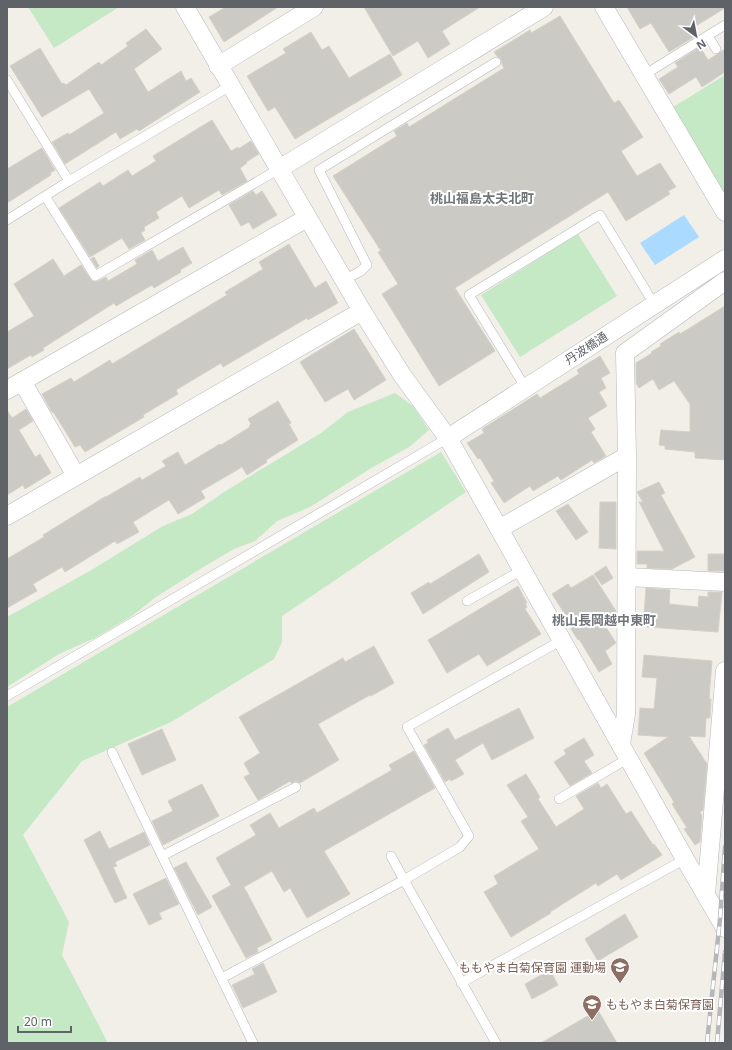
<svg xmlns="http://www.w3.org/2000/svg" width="732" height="1050" font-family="'Noto Sans','Noto Sans JP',sans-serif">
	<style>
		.green { fill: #c5e8c5 }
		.water { fill: #aadaff }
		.building { fill: #cccac5; stroke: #d6d1c6 }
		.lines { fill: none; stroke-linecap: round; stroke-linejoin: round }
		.service-casing { stroke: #b5b8bc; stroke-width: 10 }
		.minor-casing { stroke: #b5b8bc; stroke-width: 19 }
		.service { stroke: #fff; stroke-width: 9 }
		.minor { stroke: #fff; stroke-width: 18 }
		.rail-casing { stroke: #b6b7b8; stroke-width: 4.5 }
		.rail { stroke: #fff; stroke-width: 3; stroke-dasharray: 9; stroke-linecap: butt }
		.labels { text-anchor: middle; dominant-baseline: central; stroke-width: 4; stroke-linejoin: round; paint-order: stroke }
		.street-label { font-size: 12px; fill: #5f6368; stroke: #fff }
		.education-label { font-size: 12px; fill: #785e54; stroke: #fff; text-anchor: end }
		.neighbourhood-label { font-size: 13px; font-weight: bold; fill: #70757a; stroke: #fff }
	</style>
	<rect width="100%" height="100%" fill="#f1efe8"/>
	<path class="green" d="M28 7H119L54 48Z
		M725 75V200L670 109Z
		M578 234 617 296 520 357 481 295Z
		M395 393 413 406 429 430 409 447 373 467 310 507 277 521 255 541 234 549 205 566 156 597 132 616 95 638 59 654 7 687V617L88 572 163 526 192 514 224 492 321 433 348 412Z
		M441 452 466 492 282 616V642L274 659 171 722 82 761 23 835 69 922 62 955 108 1043H7V707Z"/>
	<path class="water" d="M684 215 699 237 655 265 640 243Z"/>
	<path class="building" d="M226 7H278L224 42 209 17Z
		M364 7H480L442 31 450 44 428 58 418 41 393 56Z
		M627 7H725V8L691 29 695 34 693 36 694 37 669 52 651 23 640 29Z
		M560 16 614 103 619 100 643 137 621 151 637 176 660 163 676 187 668 191 670 194 626 221 608 192 455 288 495 351 439 386 382 294 398 284 378 252 381 251 333 176 397 136 394 131 407 123 409 127 504 68 502 64 501 59 497 56 494 52 530 30 531 33Z
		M146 29 162 49 134 69 148 92 181 71 186 81 191 78 200 92 139 131 137 129 120 139 116 132 65 164 52 142 68 133 69 135 104 113 89 89 42 117 10 66 40 48 62 84 64 83 66 85 99 62 101 65 128 46 126 43Z
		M311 32 322 50 329 46 349 78 390 54 402 75 295 139 275 107 268 111 247 76 286 53 283 49Z
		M700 47 708 60 725 49V72L702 87 696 77 669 94 659 79 678 67 675 63Z
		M212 120 231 151 238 147V149L251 141 259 154 246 162 247 163 240 168 247 181 222 195 219 190 189 208 182 196 156 212 159 218 144 227 145 230 141 233 145 240 129 249 122 238 90 257 59 208 100 182 103 186 128 170 132 176 156 161 153 156Z
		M42 148 55 170 50 173 51 175 7 203V169Z
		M253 191 256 195 262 191 277 215 253 229 249 222 241 226 229 205Z
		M289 244 315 288 326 281 338 303 308 320 307 318 223 367 221 363 176 390 178 394 143 415 144 417 85 452 80 445 75 447 54 413 51 411 42 394 71 378 74 382 110 360 112 364 227 295 225 292 263 269 259 262Z
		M183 247 192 263 180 270 181 272 154 288 152 285 116 306 114 303 43 348 44 350 32 357 31 355 7 369V332L34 316 14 284 53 259 64 276 81 265 92 281H98L106 277 108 281 137 264 135 260 152 250 158 261Z
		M94 257 99 266 97 268 91 259Z
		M725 306V460L695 458V452L665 449V446L659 445 661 430 690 432V404L674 381 659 390 653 379 639 388 636 383V363L652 353 651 352 661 346 660 344 679 332 680 334Z
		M354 329 386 380 354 400 348 389 325 402 300 362Z
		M600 356 610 373 601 378 606 388 599 392 607 406 588 418 595 429 591 432 606 456 594 463 592 460 561 480 558 476 533 491 530 486 504 503 491 483 494 481 480 458 478 459 467 443 484 433 482 429 537 394 540 398 579 374 577 370Z
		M278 401 291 423 289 424 298 440 266 460 267 462 247 475 242 467 201 491 205 498 178 514 169 500 133 522 139 532 117 544 115 541 65 572 62 567 33 584 37 591 7 608V559L44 537 43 535 106 496V497L140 477 142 480 166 466 162 461 178 452 185 465 220 444 221 445 250 427 249 426 251 424 248 419Z
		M26 409 33 421 19 430 35 457 40 454 51 473 25 489 23 485 7 495V410L12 418Z
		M659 482 665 493 661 495 695 557 672 569 647 568V564H637V551H664L639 502H643L637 492Z
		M600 502H616V549L599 548Z
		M568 504 588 532 576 540 556 511Z
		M479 554 489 572 423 614 411 593 429 582 430 584Z
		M708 554H725V571H708Z
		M606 566 613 578 602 585 594 574Z
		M593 575 616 611V616L604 624 616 643 605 651 612 664 599 672 579 639 578 640 571 629 573 627 552 594 568 584 571 588Z
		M518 586 527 603 525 604 527 607 525 609 541 634 487 666 479 654 447 673 428 640Z
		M646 588 670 590 669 604 698 607 699 596 708 597V592H722L718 632 647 627 648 616 644 615Z
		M374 646 394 683 371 696 370 695 318 724 339 760 300 783 296 781 291 783 290 781 258 800 244 777 250 774 244 763 260 753 239 717 343 658 345 662Z
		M644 655 712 661 709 699H711L710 718H706L705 737 689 736 707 764 703 810 700 812 702 816 700 842 695 845 684 829 687 828 672 804 674 802 644 753 668 737 638 735 640 708 654 709 657 678 642 677Z
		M519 708 534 738 492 760 483 743 455 760 464 774 451 781 450 779 445 782 424 745 428 743 427 740 448 728 455 740Z
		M162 729 176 760 142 775 128 744Z
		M584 738 594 755 584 761 592 773 570 786 554 762 566 754 564 750Z
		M414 751 435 788 324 851 350 894 307 918 290 888 284 892 272 871 244 887 272 940 257 948 258 952 246 958 212 896 231 885 216 858 256 835 250 825 270 813 279 828 314 808 317 813 392 770 389 765Z
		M526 774 540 797 538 799 556 827 584 809 576 796 598 783 601 788 607 784 626 814 631 811 653 845 654 844 662 855 621 880 617 874 598 886 596 883 550 912 551 913 511 937 484 892 498 884 494 876 539 849 521 821 528 817 507 785Z
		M202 784 219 816 163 845 152 821 173 811 168 801Z
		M100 831 109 849 144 832 150 845 115 862 117 866 113 867 127 898 115 903 84 840Z
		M186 862 212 907 198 915 174 868Z
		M166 878 179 904 159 913 162 919 149 925 133 894Z
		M625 914 638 937 598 961 585 939Z
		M263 963 277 992 243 1008 232 985 255 974 252 969Z
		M550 970 558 985 532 999 525 984Z
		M598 1010 617 1043H541Z"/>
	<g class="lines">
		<g class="service-casing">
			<path id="service" d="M708 36 716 49
				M644 75 725 25
				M7 80 69 181
				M45 196 95 276 279 169
				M7 220 69 181 230 86
				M344 280 361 271 367 265 319 170 496 62
				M525 387 469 295 600 215 654 304
				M467 601 522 570
				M7 696 448 438
				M112 752 162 856
				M559 799 629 758
				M222 978 404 880 391 856
				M461 983 685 859
				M253 1043 162 856 296 787
				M496 1043 404 880 460 847 469 836 407 727 562 640"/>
		</g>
		<g class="minor-casing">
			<path id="minor" d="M185 7 362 311 402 375 448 438 685 859 725 928
				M604 7 725 212
				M218 66 314 7
				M279 169 544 7
				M22 381 76 476
				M7 390 307 218
				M448 438 725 259
				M7 516 362 311
				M499 529 627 456
				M627 577 725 582
				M621 744 626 714 627 456 625 353 725 281
				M706 895 725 671"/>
		</g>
		<use href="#service" class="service"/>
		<use href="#minor" class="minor"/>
		<g class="rail-casing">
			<path id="rail" d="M707 1043 720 919 725 847
				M717 1043 725 952"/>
		</g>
		<use href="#rail" class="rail"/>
	</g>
	<defs>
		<g id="school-pin" transform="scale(1)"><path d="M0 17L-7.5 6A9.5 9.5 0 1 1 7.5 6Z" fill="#8d6e63" stroke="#fff"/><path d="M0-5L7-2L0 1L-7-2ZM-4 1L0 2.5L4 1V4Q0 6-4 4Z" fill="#fff"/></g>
	</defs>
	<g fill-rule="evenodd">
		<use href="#school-pin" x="620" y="967"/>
		<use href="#school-pin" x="592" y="1004"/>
	</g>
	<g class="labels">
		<g class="street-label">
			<text transform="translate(586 348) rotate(-33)">丹波橋通</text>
		</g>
		<g class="education-label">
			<text x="606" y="967">ももやま白菊保育園 運動場</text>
			<text x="606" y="1004" text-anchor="start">ももやま白菊保育園</text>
		</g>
		<g class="neighbourhood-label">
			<text x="482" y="198">桃山福島太夫北町</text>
			<text x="604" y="620">桃山長岡越中東町</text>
		</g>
	</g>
	<rect width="732" height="1050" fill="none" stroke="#5f6368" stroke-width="16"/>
	<g transform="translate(696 36) rotate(148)" stroke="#ffffff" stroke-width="3" paint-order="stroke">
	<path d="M0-3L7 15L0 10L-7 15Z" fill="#5f6368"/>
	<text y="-6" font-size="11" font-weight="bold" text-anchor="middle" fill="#5f6368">N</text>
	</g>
	<path d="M18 1026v6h53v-6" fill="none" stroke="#5f6368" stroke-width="2"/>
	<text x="24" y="1026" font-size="12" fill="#5f6368" stroke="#ffffff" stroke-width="3" paint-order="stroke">20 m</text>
</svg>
